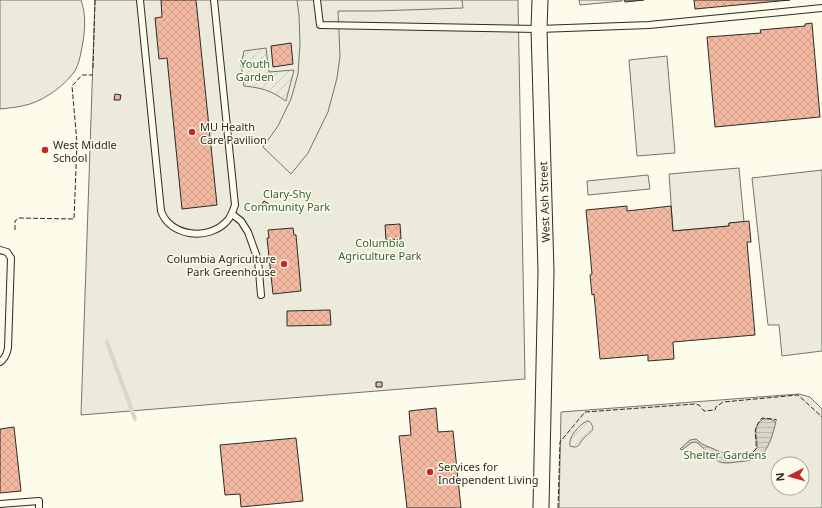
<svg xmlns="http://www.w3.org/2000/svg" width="822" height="508" font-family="'Noto Sans',sans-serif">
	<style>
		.park { fill: #ecebdb; stroke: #74746e; fill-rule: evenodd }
		.garden { fill: url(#garden-furrows); stroke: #74746e }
		.parking { fill: #eceadb; stroke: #74746e }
		.water { fill: url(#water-rules); stroke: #74746e }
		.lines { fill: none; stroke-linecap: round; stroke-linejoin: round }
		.stream { stroke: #d8d7c9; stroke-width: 4 }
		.building { fill: url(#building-cross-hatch); stroke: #2b2b2b }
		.service-casing { stroke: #2b2b2b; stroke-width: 8 }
		.tertiary-casing { stroke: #2b2b2b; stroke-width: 17 }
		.service { stroke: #fdfbea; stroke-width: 6 }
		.tertiary { stroke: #fdfbea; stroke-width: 15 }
		.fence { stroke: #2b2b2b; stroke-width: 1; stroke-dasharray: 5 2; stroke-linecap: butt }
		.poi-dot { fill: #c62828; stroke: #fdfbea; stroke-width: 1.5 }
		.labels { text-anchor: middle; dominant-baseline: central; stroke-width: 3; stroke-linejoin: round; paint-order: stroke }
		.park-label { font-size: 11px; fill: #34623c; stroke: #fdfbea }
		.poi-label { font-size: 11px; fill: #2b2b2b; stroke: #fdfbea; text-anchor: start }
		.street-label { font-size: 11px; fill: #2b2b2b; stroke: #fdfbea }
	</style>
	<defs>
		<pattern id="garden-furrows" width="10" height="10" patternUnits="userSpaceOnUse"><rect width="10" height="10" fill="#ecebdb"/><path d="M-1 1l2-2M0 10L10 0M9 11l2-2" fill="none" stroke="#cbcabc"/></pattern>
		<pattern id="water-rules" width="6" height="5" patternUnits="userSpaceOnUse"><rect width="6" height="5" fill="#d8d7c9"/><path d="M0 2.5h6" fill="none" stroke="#bab9ad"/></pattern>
		<pattern id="building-cross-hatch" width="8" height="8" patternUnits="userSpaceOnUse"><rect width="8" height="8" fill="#f2b8a0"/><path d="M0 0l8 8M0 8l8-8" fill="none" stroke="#d09e8a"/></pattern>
	</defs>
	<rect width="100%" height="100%" fill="#fdfbea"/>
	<path class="park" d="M0 0H81C86 14 85 28 83 42 81 51 80 61 76 69 67 84 46 99 30 104 20 107 10 108 0 109Z
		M95 0H518L525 379 81 415Z
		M799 394 810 397 822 409V508H559L561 412ZM778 464H802V488H778Z"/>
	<path class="garden" d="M266 48 269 72 294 70 286 101C270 90 262 88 244 86L241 65 244 51Z
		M587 421H589C597 430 591 431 585 437 579 442 580 450 570 446 568 437 579 425 587 421Z"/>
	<path class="parking" d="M297 0H462L463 8 375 11H338L340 56 337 78 328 112 308 153 291 174 263 147 278 126 291 99 298 74 300 44 299 15Z
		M579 0H622V1L580 5Z
		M667 56 675 153 637 156 629 60Z
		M739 168 744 222 729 223V226L673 231 669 174Z
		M822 170V351L782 356 779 325H768L752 178Z
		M648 175 650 189 588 195 587 181Z"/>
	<path class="water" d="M763 419H770L776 422C769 448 765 461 736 462 731 463 722 464 718 461 710 457 704 447 696 442L691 443 682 450 680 449 690 440 696 439 702 444 723 453 748 455 751 454 757 448C758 436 751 428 763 419Z"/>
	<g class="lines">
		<path class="stream" d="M107 342 135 419"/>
	</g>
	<path class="building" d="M161 0H196L217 205 182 209 167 58 159 59 155 18 162 17Z
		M624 0H644L625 2Z
		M694 0H790L695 9Z
		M812 23 820 117 715 127 707 37 761 33 760 30 805 26V24Z
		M291 43 293 64 273 67 271 46Z
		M115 94 121 95 120 100H114Z
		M264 201 269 204 267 207 262 204Z
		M627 206V211L671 206 673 231 729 226V223L749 221 751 242H747L755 335 673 342 674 359 648 361V355L600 359 594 294 592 295 590 275 592 274 586 210Z
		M400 224 401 239 386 240 385 225Z
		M293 228 294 235H296L301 291 273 294 267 238H269L268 230Z
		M330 310 331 325 287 326V311Z
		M376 382H382V387H376Z
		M436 408 438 432 453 431 461 508H407L399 436 411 435 409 411Z
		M14 427 21 491 0 493V429Z
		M296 438 303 501 241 507 240 494 225 495 220 445Z"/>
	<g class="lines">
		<g class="service-casing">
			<path id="service" d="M140 0 161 211C170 237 209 241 227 221 231 217 233 211 235 205L214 0
				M317 0 320 25 539 29 649 25 822 8
				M232 214 241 221 248 232 258 260 261 295
				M0 250 7 252 11 258 8 348C7 353 5 359 0 362
				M0 504 39 501V508"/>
		</g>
		<g class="tertiary-casing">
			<path id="tertiary" d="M540 0 539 29 546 271 541 508"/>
		</g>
		<use href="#service" class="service"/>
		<use href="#tertiary" class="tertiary"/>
		<path class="fence" d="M93 68 95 0
			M15 230V221L19 218 74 219 77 143 72 86 82 75H93
			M726 453 748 455 751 454 756 449C757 434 751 431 762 418L773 419 777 420
			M558 508 560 442 585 412 695 404 699 405 704 411 715 410 716 407 723 402 798 395 822 417"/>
	</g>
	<g class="poi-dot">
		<circle cx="192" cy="132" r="4"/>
		<circle cx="45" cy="150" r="4"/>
		<circle cx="284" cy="264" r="4"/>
		<circle cx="430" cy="472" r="4"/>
	</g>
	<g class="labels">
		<g class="park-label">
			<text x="255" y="63">Youth<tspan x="255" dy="13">Garden</tspan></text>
			<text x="287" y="193">Clary-Shy<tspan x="287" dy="13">Community Park</tspan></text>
			<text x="380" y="242">Columbia<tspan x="380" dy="13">Agriculture Park</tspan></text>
			<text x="725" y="454">Shelter Gardens</text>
		</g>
		<g class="poi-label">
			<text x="200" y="126">MU Health<tspan x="200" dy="13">Care Pavilion</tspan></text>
			<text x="53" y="144">West Middle<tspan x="53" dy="13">School</tspan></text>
			<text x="276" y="258" text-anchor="end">Columbia Agriculture<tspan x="276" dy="13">Park Greenhouse</tspan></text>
			<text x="438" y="466">Services for<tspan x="438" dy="13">Independent Living</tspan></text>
		</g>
		<g class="street-label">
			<text transform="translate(544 202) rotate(-92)">West Ash Street</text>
		</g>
	</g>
	<g transform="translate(790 476) rotate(264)"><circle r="19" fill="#fdfbea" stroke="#a9a89e"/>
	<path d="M0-3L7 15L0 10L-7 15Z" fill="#c62828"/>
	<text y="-6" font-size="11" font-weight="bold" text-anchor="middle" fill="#2b2b2b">N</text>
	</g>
</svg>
